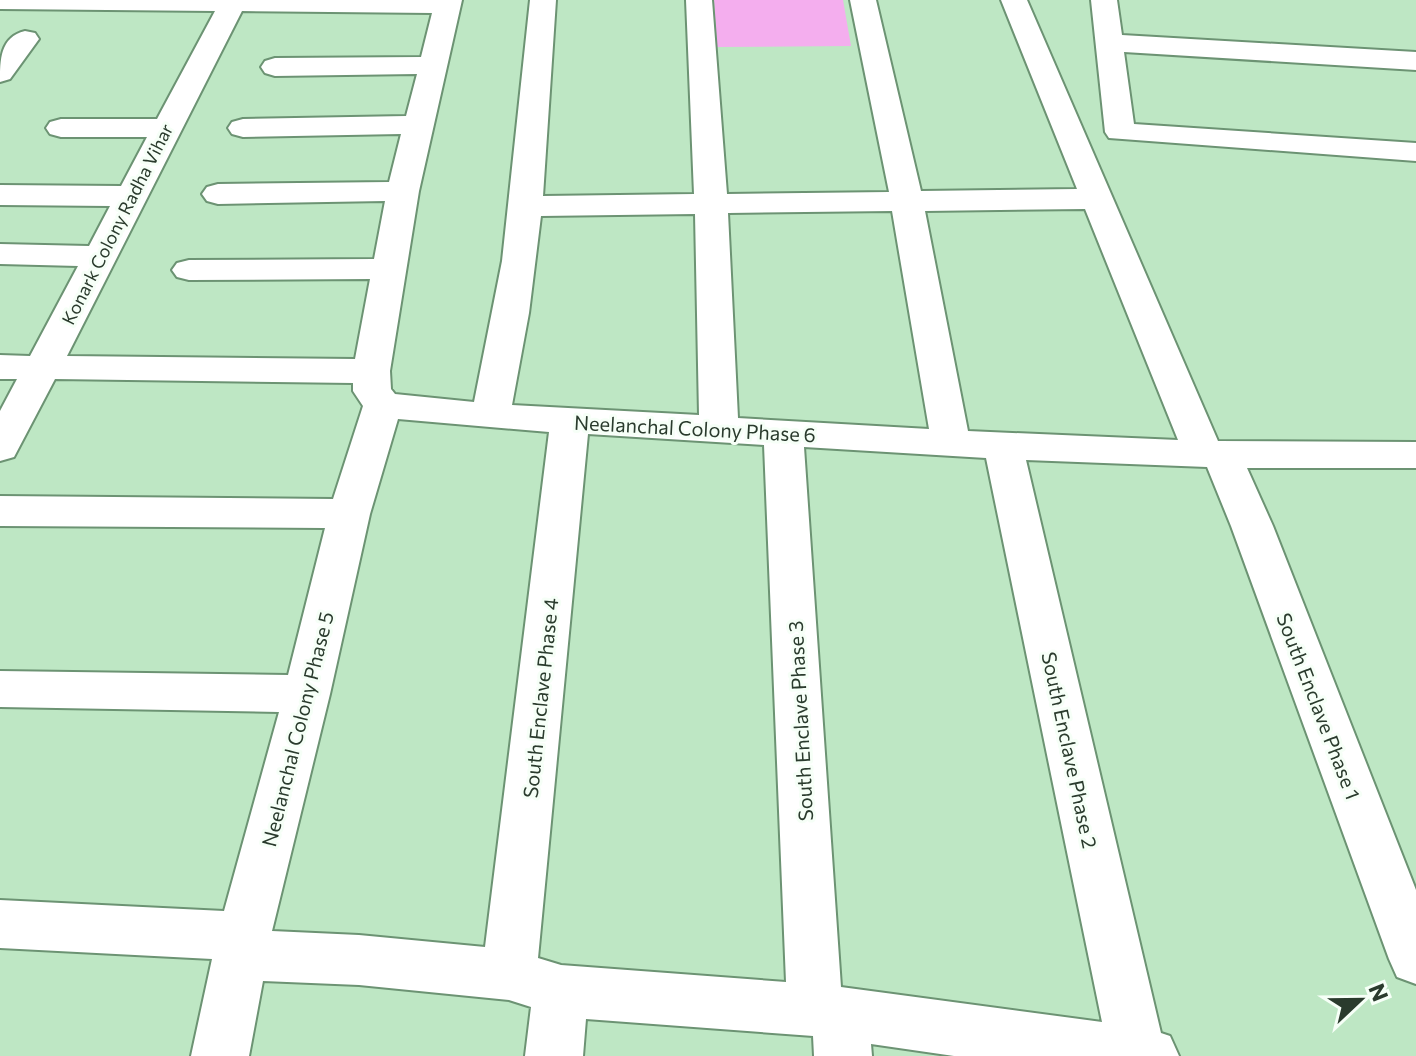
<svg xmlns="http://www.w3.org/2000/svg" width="1416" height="1056" font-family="Commissioner,sans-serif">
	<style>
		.green { fill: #f4aeee }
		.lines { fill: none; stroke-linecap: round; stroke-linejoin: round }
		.minor-casing { stroke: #6c9373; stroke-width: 4 }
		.minor { fill: #fff; fill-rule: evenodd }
		.labels { text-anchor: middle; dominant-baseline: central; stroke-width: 6; stroke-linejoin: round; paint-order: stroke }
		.far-street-label { font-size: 18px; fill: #2a3b2d; stroke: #f6fff7 }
		.street-label { font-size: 20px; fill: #2a3b2d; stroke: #f6fff7 }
	</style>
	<rect width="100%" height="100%" fill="#bee7c4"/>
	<path class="green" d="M714 0H843L851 46 717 47Z"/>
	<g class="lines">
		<g class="minor-casing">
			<path id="minor" d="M0 0H462L419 191 390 371 391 389 395 394 474 402 502 261 530 0H556L543 196 694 194 686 0H712L727 194 889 192 850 0H876L921 191 1077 189 1001 0H1027L1218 441 1416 442V468H1247L1273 526 1416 890V984L1397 977 1389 959 1231 526 1207 467 1026 460 1161 1033 1170 1036 1179 1056H954L871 1044 872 1056H814L813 1036 586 1019 583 1056H525L531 1007 509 1000 359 985 263 981 249 1056H191L212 959 0 948V900L224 911 279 712 0 707V671L288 675 325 528 0 526V496L333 499 363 406 353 391V383L55 379 14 457 0 461V411L17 379H0V355L30 356 78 266 0 264V244L89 246 110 206 0 205V185L121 186 147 137H61L50 134 46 128 50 122 61 119H157L215 11 0 9ZM242 11 432 13 421 57 275 58 265 61 261 67 265 73 275 76 417 74 406 116 243 119 232 122 228 128 232 134 243 137 401 134 389 182 218 184 207 187 202 194 207 201 218 204 385 201 374 259 189 260 177 263 172 270 177 277 189 280 370 279 355 359 67 356ZM1085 209 1178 440 968 431 925 211ZM892 211 929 429 738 418 728 213ZM695 214 699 415 512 405 529 313 541 216ZM398 419 549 432 485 947 359 935 272 931 330 694 370 514ZM588 434 764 445 786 982 561 965 538 958ZM804 447 986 458 1102 1022 841 987Z
				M1091 0H1117L1122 35 1416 52V70L1124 52 1134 124 1416 143V161L1109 138 1105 132Z
				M25 31 35 33 39 39 10 79 0 82C0 60 0 37 25 31Z"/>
		</g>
		<use href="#minor" class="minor"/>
	</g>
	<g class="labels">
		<g class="far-street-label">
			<text transform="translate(117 224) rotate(-63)">Konark Colony Radha Vihar</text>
		</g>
		<g class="street-label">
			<text transform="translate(695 428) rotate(3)">Neelanchal Colony Phase 6</text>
			<text transform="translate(540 698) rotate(-84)">South Enclave Phase 4</text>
			<text transform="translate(1319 706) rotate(69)">South Enclave Phase 1</text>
			<text transform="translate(800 721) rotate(-93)">South Enclave Phase 3</text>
			<text transform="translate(297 729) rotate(-76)">Neelanchal Colony Phase 5</text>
			<text transform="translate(1070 750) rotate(78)">South Enclave Phase 2</text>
		</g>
	</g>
	<g transform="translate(1360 1000) rotate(68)" stroke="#f6fff7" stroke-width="6" paint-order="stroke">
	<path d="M0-6L14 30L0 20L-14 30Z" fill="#2a3b2d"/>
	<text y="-12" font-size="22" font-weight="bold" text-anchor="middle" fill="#2a3b2d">N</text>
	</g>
</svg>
